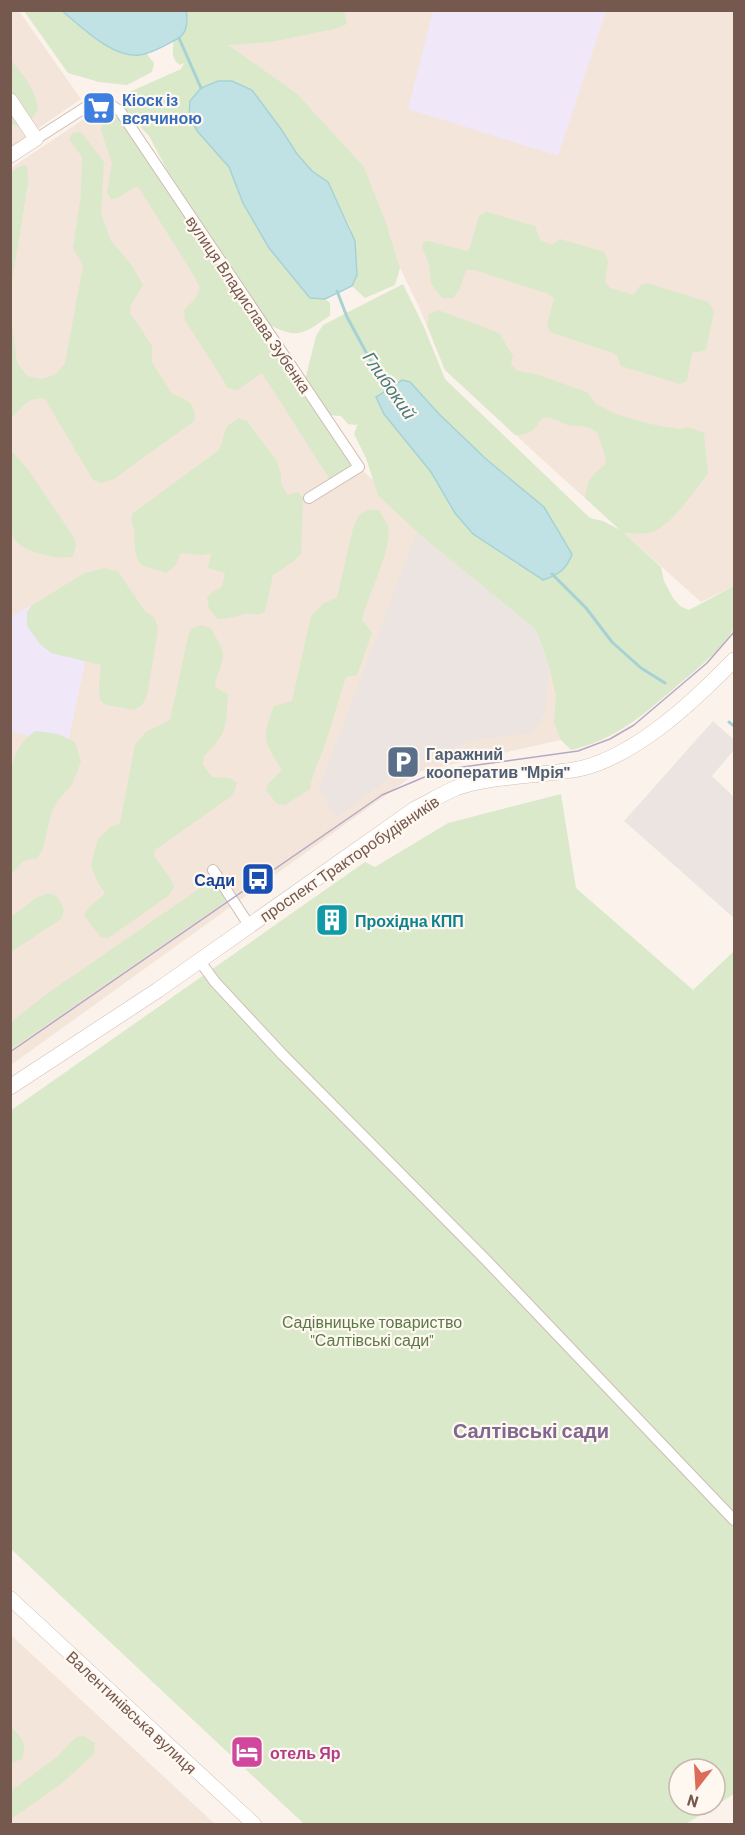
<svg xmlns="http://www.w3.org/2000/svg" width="745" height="1835" font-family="Barlow,sans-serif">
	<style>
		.residential { fill: #f3e5d9 }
		.industrial { fill: #ebe4e0 }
		.education { fill: #f0e7f8 }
		.green { fill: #d9e9c9; fill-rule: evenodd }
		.water { fill: #c0e2e4; stroke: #a7d2d5; stroke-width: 1.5 }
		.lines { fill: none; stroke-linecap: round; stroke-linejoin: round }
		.stream { stroke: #a7d2d5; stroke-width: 3 }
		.minor-casing { stroke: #cfbdb3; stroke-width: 12 }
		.tertiary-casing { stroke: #cfbdb3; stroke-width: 15 }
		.secondary-casing { stroke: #d2bdb1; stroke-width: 16 }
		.minor { stroke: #fff; stroke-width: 10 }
		.tertiary { stroke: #fff; stroke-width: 14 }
		.secondary { stroke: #fff; stroke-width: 15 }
		.tram { stroke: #b6a8c5; stroke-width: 1.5 }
		.labels { text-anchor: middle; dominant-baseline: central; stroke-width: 4.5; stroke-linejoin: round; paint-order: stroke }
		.shop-label { font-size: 16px; font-weight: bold; fill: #366cbe; stroke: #fef8f1; text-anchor: start }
		.street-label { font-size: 16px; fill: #75594f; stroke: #fef8f1 }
		.service-label { font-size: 16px; font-weight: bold; fill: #4e5e75; stroke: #fef8f1; text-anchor: start }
		.transit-label { font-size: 16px; font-weight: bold; fill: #164399; stroke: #fef8f1; text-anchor: end }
		.culture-label { font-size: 16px; font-weight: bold; fill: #0d838f; stroke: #fef8f1; text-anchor: start }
		.park-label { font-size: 16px; fill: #5b7947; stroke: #fef8f1 }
		.hotel-label { font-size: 16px; font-weight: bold; fill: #b23c85; stroke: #fef8f1; text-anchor: start }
		.water-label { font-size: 18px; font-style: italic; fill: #477b7f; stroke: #fef8f1 }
		.quarter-label { font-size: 20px; font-weight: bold; fill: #7f6790; stroke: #fef8f1 }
	</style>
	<rect width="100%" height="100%" fill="#fbf3eb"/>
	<path class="residential" d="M11 11H19L81 99 11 147Z
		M208 11H734V586L701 602 546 463 445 370 420 309 400 268 387 226 296 93 230 48Z
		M106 104 118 112 277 355 353 462 417 519 581 696 561 740 418 772 11 1065V168Z
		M11 1635 215 1824H11Z"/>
	<path class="industrial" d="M417 532 536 630 549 666 545 712 533 733 480 739 441 751 392 776 336 817 319 788Z
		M713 721 734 740V750L712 776 734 797V918L624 821Z"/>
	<path class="education" d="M433 11H606L558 156 408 109Z
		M45 597 87 653 68 743 11 732 10 617Z"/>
	<path class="green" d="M24 11H62C81 26 119 65 146 53L154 63 152 72 127 85 99 82 68 73Z
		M186 11H344L347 24 334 29 270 42 228 45 296 93 364 167 387 226 400 268 395 285 365 298 352 286 357 275 351 229 328 182 312 171 297 154 281 129 252 90 212 148 229 167 243 203 269 248 310 298 325 299 330 303V316C302 334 299 340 268 324L168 172 149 136 124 110 123 102 125 94 181 69 184 63 180 65C170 59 173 49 174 40L179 38 188 21Z
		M10 59C23 75 35 88 38 109L33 117 20 127 11 124Z
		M113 118H123L277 355 353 462 350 467 335 478H329L262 373 237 390 228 388 185 320 184 310 195 299 200 288 192 272 138 187C127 189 122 199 111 199L107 193 112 163 101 130 103 122Z
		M81 132 104 162 101 214 111 241 133 267 143 285 131 305 130 313 152 346V362L172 394C186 398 198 405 194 421L114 479 101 483 93 480 45 399C28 396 21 408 11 419V316L17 363 27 376 41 379 55 375 65 363 83 266 73 248 81 195 82 157 69 139 73 133Z
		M23 165 27 166 28 183 11 287V172Z
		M487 212 535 226 540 240 552 245 560 239 604 252 608 261 605 282 610 288 634 295 640 286 647 283 708 302 714 311 706 350 692 353 687 381 680 384 621 366 617 356 613 353 550 332 547 325 554 299 549 294 474 270H466L460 288 453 298H442L431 284 429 264 422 247 424 242 428 241 467 251 470 248 479 216Z
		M403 284 424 327 445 379 590 518 603 521 620 530 585 498C586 482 593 473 606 464 606 453 600 444 598 433 580 421 579 429 565 424 556 421 551 416 542 418 535 430 529 436 515 435L445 370 427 325 429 314 438 310 499 333 513 356 511 364 517 371 535 374 587 392 596 404 616 414 650 424 679 429 688 427 704 433 708 474C695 490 672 525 652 532 643 535 633 533 624 533L661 567 664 581 673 598 680 606 689 610 734 586V629C719 651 699 668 678 685 644 714 616 740 571 750L561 740 554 723 556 696 549 666 536 630 417 532 378 495 366 458 354 434 358 423 356 425 348 424 341 416 327 415 305 380 316 336 323 325ZM402 380 486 459 544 508 572 554 518 565 473 534 455 513 431 472 378 402 376 396Z
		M239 418 247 421 276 460 281 473V483L287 495 298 492 303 498 301 554 294 561 273 575 265 612C258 616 253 613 245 614 235 616 228 619 218 619L209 609 207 598 211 593 222 587 225 573 208 568 211 553 203 555 181 553 175 566 166 573 141 565C132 550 136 545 134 530 133 524 131 521 132 514L219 450 227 426Z
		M10 449 29 471 73 536 76 545 73 556C62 561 29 553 19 544 15 541 13 536 11 533Z
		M368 510H379C381 514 386 521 388 526 393 550 367 595 362 620L372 633 357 675 346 677C338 699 333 722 325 744 320 759 312 773 310 789L285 805 277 804 266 790 268 784 282 770C264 740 261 740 274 706L292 701 311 616 324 603 337 598 353 528 359 515Z
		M105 568 118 572 145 611 155 618 158 629 147 696 142 705 134 710 106 705 100 700 99 687 101 665 51 653 40 644 27 626V612L32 605 85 573Z
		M200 625 211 628C214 635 222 646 223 654 224 665 215 676 215 687L228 694C226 726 228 733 204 756L203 765 212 777 229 778 237 782 233 795 155 850 154 856 170 878 174 887 168 896 108 938 101 937 84 916C87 906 99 901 105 893L98 883 91 866 98 839 109 828 120 823 135 745 146 732 170 720 188 637 191 629Z
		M35 731 58 734 75 742 81 762 71 786 59 799 51 813 43 849 37 858 23 861 11 875V770C14 753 21 742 35 731Z
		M561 794 576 888 693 990 734 951V1794L686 1824H304L11 1549 10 1111 365 862 375 867 448 823ZM679 1769H715V1805H679Z
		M215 878 229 899 11 1049V1022L51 991Z
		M48 893 58 897 64 910 61 919 11 952V917L36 898Z
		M11 1727C23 1739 27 1742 22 1759L11 1763Z
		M84 1736 95 1743 94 1754 61 1784 11 1819V1791L57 1757 76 1737Z"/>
	<path class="water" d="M62 11H186C188 21 188 31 179 38 167 44 152 54 139 55 112 58 82 27 62 11Z
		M218 81H232L252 90 281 129 297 154 312 171 328 182 355 241 357 275 352 286 325 299 310 298 269 248 243 203 229 167 198 132 189 117 190 101 201 88Z
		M402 380 410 382 439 414 486 459 544 507 572 554C567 569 558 575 543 580L473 534 455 513 431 472 384 414 376 397Z"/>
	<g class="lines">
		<path class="stream" d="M179 38 201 88
			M337 291 347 317 373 365 396 389
			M552 574 586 608 612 642 641 668 665 683
			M729 722 734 726"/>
		<g class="minor-casing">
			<path id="minor" d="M36 139 100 98 120 111 359 467 309 498
				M213 870 249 925
				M199 960 215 982 282 1054 486 1260 734 1520"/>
		</g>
		<g class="tertiary-casing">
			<path id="tertiary" d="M10 100 36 139 10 156
				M10 1598 254 1824"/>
		</g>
		<g class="secondary-casing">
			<path id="secondary" d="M10 1087 158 990 415 809C429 802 442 794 456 788 496 774 542 777 583 768 638 754 695 700 734 660"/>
		</g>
		<use href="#minor" class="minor"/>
		<use href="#tertiary" class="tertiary"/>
		<use href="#secondary" class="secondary"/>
		<path class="tram" d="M10 1052 382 795 441 770 578 751 610 739 634 725 707 663 734 632"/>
	</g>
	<defs>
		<g id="supermarket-square" transform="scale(1.725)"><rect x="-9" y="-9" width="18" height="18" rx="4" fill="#3f7fe0" stroke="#fef8f1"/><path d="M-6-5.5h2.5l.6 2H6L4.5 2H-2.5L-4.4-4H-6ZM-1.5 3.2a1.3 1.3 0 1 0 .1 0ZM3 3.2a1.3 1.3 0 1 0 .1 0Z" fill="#fff"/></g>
		<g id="parking-square" transform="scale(1.725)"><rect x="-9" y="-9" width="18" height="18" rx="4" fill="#5c6f8a" stroke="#fef8f1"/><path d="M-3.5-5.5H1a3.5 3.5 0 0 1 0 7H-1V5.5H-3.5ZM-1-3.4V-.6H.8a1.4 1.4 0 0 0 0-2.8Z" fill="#fff"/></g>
		<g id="bus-square" transform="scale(1.725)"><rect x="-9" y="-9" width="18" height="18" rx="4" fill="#1a4fb4" stroke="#fef8f1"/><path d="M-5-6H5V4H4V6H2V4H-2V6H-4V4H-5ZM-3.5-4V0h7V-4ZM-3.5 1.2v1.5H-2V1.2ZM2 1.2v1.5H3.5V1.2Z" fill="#fff"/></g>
		<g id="building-square" transform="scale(1.725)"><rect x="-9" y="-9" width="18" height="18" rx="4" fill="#0f9aa8" stroke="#fef8f1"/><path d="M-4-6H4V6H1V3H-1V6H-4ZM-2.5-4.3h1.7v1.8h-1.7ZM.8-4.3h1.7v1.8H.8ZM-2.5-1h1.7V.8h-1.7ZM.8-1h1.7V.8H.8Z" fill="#fff"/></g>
		<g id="hotel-square" transform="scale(1.725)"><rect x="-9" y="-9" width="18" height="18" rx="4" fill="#d1479c" stroke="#fef8f1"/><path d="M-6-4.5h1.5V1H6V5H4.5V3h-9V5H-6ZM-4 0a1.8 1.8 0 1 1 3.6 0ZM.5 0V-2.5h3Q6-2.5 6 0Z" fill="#fff"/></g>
	</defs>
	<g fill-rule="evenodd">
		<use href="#supermarket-square" x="99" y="108"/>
		<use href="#parking-square" x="403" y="762"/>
		<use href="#bus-square" x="258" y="879"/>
		<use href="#building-square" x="332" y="920"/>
		<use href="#hotel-square" x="247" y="1752"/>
	</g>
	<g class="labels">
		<g class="shop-label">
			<text x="122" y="99">Кіоск із<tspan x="122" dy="18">всячиною</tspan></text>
		</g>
		<g class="street-label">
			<text transform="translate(249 304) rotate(56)">вулиця Владислава Зубенка</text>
			<text transform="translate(349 858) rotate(-34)">проспект Тракторобудівників</text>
			<text transform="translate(132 1712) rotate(43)">Валентинівська вулиця</text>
		</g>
		<g class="service-label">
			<text x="426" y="753">Гаражний<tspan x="426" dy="18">кооператив "Мрія"</tspan></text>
		</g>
		<g class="transit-label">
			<text x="235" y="879">Сади</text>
		</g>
		<g class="culture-label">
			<text x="355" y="920">Прохідна КПП</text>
		</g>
		<g class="park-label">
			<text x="372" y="1321">Садівницьке товариство<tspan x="372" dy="18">"Салтівські сади"</tspan></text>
		</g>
		<g class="hotel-label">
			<text x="270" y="1752">отель Яр</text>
		</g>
		<g class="water-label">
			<text transform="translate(390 385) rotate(55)">Глибокий</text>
		</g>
		<g class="quarter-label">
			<text x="531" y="1430">Салтівські сади</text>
		</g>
	</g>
	<rect width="745" height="1835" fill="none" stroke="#75594f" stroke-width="24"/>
	<g transform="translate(697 1787) rotate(197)"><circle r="28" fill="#fef8f1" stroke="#c7b8b0" stroke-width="1.5"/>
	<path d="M0-4.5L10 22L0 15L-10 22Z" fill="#dc6b59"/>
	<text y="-9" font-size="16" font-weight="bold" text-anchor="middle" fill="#75594f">N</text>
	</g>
</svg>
